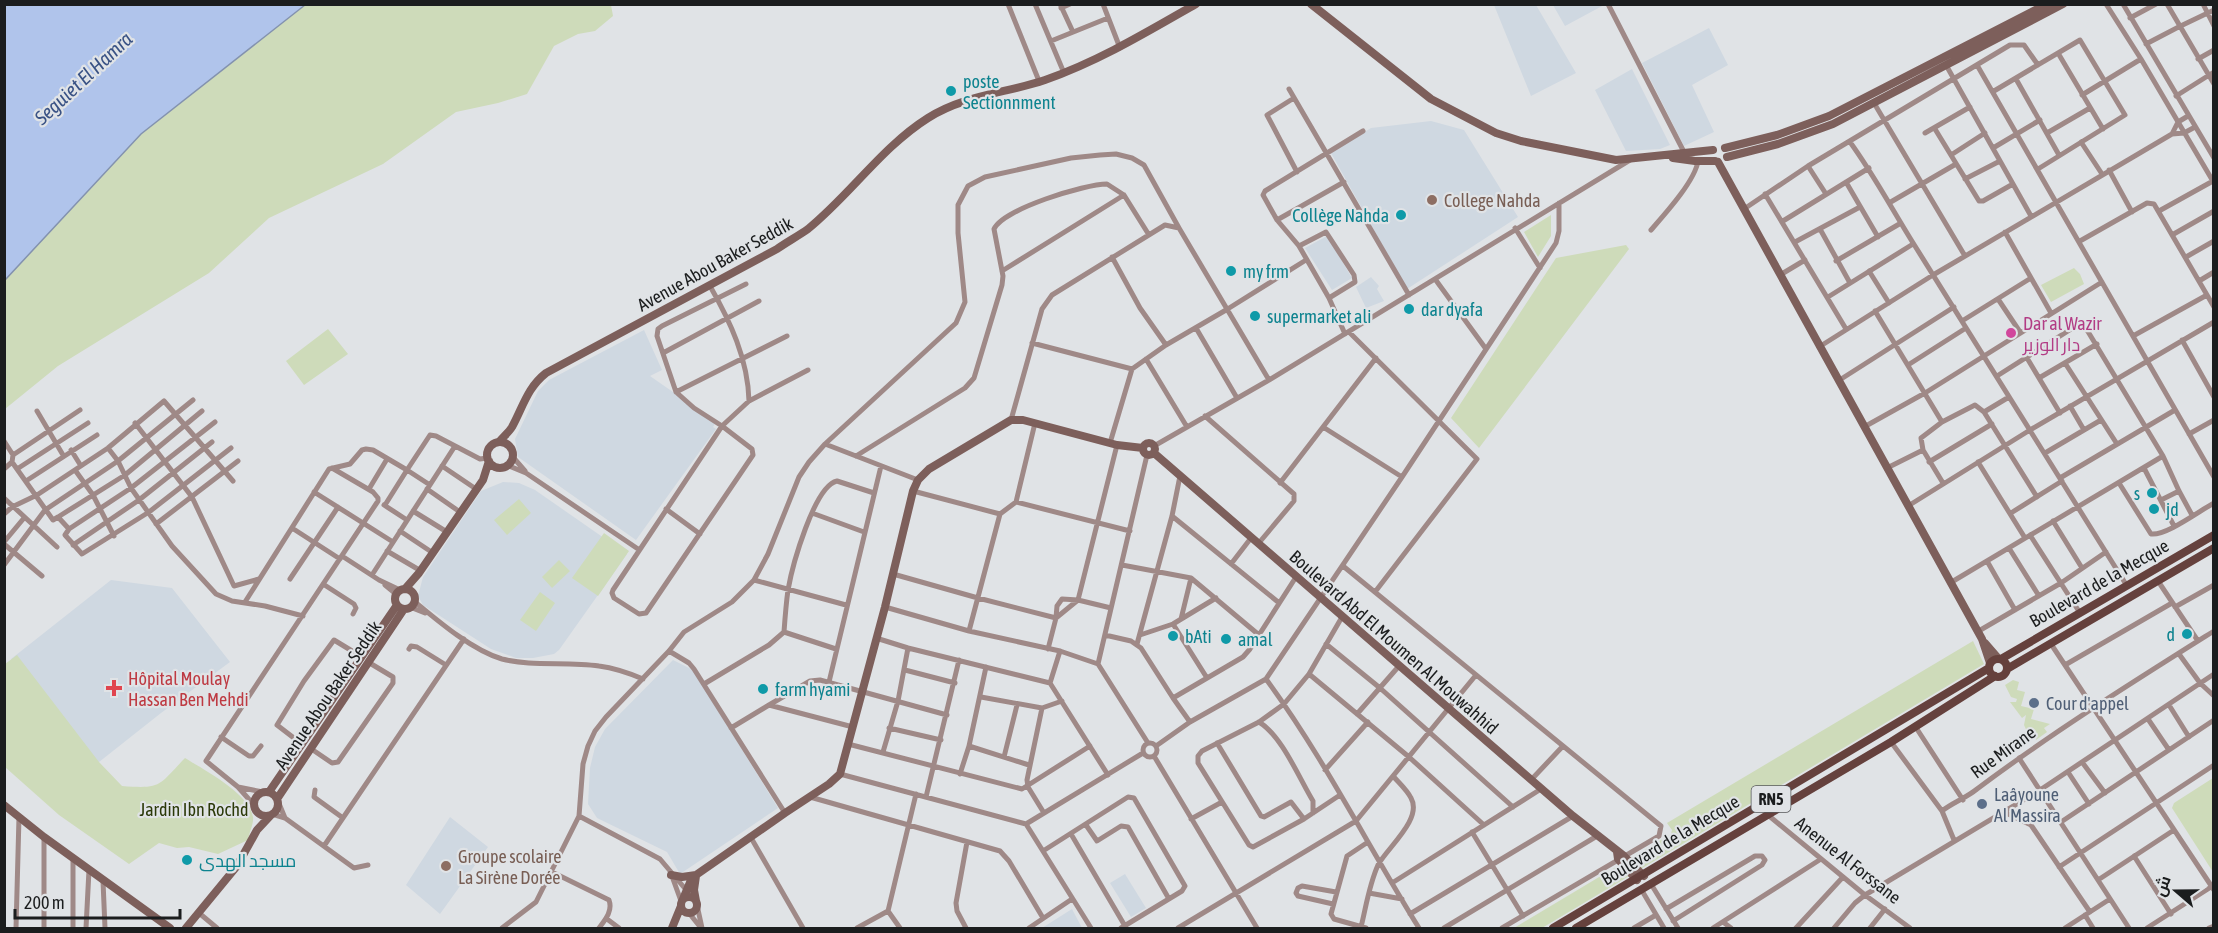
<svg xmlns="http://www.w3.org/2000/svg" width="2218" height="933" font-family="'Asap Condensed',Cairo,sans-serif">
	<style>
		.built { fill: #cfd8e1 }
		.green { fill: #cedbba }
		.water { fill: #b0c4eb; stroke: #8392ae; stroke-width: 1.5 }
		.lines { fill: none; stroke-linecap: round; stroke-linejoin: round }
		.street { stroke: #9f8987; stroke-width: 5 }
		.secondary { stroke: #7d5f5b; stroke-width: 8 }
		.primary { stroke: #65413d; stroke-width: 8 }
		.culture-dot { fill: #0f9aa8; stroke: #e0e3e6; stroke-width: 2 }
		.education-dot { fill: #8d6e63; stroke: #e0e3e6; stroke-width: 2 }
		.hotel-dot { fill: #d1479c; stroke: #e0e3e6; stroke-width: 2 }
		.health-dot { fill: #e0444e; stroke: #e0e3e6; stroke-width: 2 }
		.service-dot { fill: #5c6f8a; stroke: #e0e3e6; stroke-width: 2 }
		.labels { text-anchor: middle; dominant-baseline: central; stroke-width: 4.5; stroke-linejoin: round; paint-order: stroke }
		.shield { fill: #e0e3e6; stroke: #56585a; stroke-width: 1.5 }
		.shield-label { font-size: 16px; font-weight: bold; fill: #1b1d1e }
		.culture-label { font-size: 18px; fill: #0d838f; stroke: #e0e3e6; text-anchor: start }
		.education-label { font-size: 18px; fill: #785e54; stroke: #e0e3e6; text-anchor: start }
		.street-label { font-size: 18px; fill: #1b1d1e; stroke: #e0e3e6 }
		.hotel-label { font-size: 18px; fill: #b23c85; stroke: #e0e3e6; text-anchor: start }
		.health-label { font-size: 18px; fill: #be3a42; stroke: #e0e3e6; text-anchor: start }
		.service-label { font-size: 18px; fill: #4e5e75; stroke: #e0e3e6; text-anchor: start }
		.park-label { font-size: 18px; fill: #2b3909; stroke: #e0e3e6 }
		.water-label { font-size: 20px; font-style: italic; fill: #395285; stroke: #e0e3e6 }
	</style>
	<rect width="100%" height="100%" fill="#e0e3e6"/>
	<path class="built" d="M1494 5H1536L1576 73 1531 96Z
		M1553 5H1604L1565 26Z
		M1709 28 1728 65 1692 85 1714 132 1684 146 1642 63Z
		M1632 69 1670 145 1660 149 1626 151 1595 90Z
		M1431 121 1464 130 1518 217 1407 289 1331 153 1371 128Z
		M1327 236 1352 278 1332 290 1305 248Z
		M1371 277 1379 286 1377 289 1384 301 1366 308 1356 287Z
		M644 330 662 370 650 376 716 422 713 427 716 429 636 540 518 457 515 439 538 391 549 380Z
		M503 482 519 483 535 490 627 554 559 650 554 654 533 658H516L491 649 423 605 418 596 423 577 481 491Z
		M111 580 172 588 230 662 161 713 94 766 11 659Z
		M673 660 693 670 778 808 680 874 667 852 597 818 588 804 590 768 595 747 605 729Z
		M450 817 488 847 440 914 406 885Z
		M1125 874 1146 908 1131 917 1110 883Z
		M1072 909 1082 928H1042Z"/>
	<path class="green" d="M305 5H611L613 16 595 31 578 34 554 46 527 94 498 103 456 112 383 164 269 218 209 273 58 366 5 409 4 280 141 134Z
		M1551 215V236L1538 257 1524 232Z
		M1626 245 1629 249 1479 448 1451 418 1556 258Z
		M2074 268 2080 274 2084 284 2051 302 2041 285Z
		M328 329 348 354 304 385 286 361Z
		M519 499 531 513 507 535 494 520Z
		M604 533 629 551 598 596 572 578Z
		M559 560 570 571 552 588 542 577Z
		M540 592 555 603 536 631 520 620Z
		M1973 641 1984 664 1542 928H1514L1671 834 1672 830 1667 823Z
		M17 655 99 762 122 786C162 789 158 786 185 758 204 770 249 793 253 817 254 823 249 833 248 840L218 854 189 847 177 848 159 843 129 864 59 815 5 767V664Z
		M2013 680 2019 682 2017 690 2025 692 2021 706 2034 709 2031 719 2050 724 2044 728 2047 732 2036 740 2035 737 2030 738 2024 725 2026 715 2022 718 2010 702H2016L2017 699 2011 697 2005 685Z
		M2213 778V872L2172 808 2174 803Z"/>
	<path class="water" d="M5 4H305V5L141 134 5 280Z"/>
	<g class="lines">
		<path class="street" d="M1008 4 1039 81
			M1035 4 1064 73
			M1060 4 1073 32
			M1103 4 1120 48
			M1608 4 1685 154
			M2106 4 2141 59 2214 183
			M2123 4 2214 158
			M2167 4 2214 84
			M2203 4 2214 26
			M1061 8 1070 4
			M2130 18 2156 4
			M1051 41 1108 18
			M2146 44C2168 32 2190 21 2214 10
			M2058 53 2103 129
			M2198 59 2214 50
			M1946 65 2031 216
			M1977 65 2214 477
			M2016 79 2059 155
			M1289 89 1409 295
			M1994 91 2080 40 2125 115 2038 169
			M2082 95 2141 59
			M2176 96 2214 72
			M1294 98 1267 115 1297 172
			M1874 103 1965 256
			M1935 129 1979 201H1983L2013 184
			M1925 133 1970 107
			M2047 133 2090 108
			M2172 134 2178 122 2188 116
			M1850 142C1874 175 1893 211 1915 246 1986 359 2057 472 2127 586
			M2081 142 2102 174
			M1993 148 2040 120
			M1951 155 1985 133
			M1808 166 1826 194
			M2109 170 2132 212
			M1965 179 2000 161
			M1846 182 1878 237
			M1765 194 1846 329
			M1889 203 1956 164
			M1744 209 1808 166 2010 45H2024L2038 65
			M2159 211 2213 181
			M1277 220 1344 182
			M1783 221 1869 168
			M1515 228 1540 268
			M1820 229 1850 283
			M1651 230C1665 214 1695 181 1698 161
			M2005 232 2051 313
			M2172 235 2214 211
			M2080 241 2147 203 2154 204 2214 307
			M1795 242 1860 207
			M1299 246 1326 232 1354 275 1355 282 1329 298
			M1112 257 1140 308 1166 345
			M2186 257 2214 241
			M1836 261 1901 223
			M1002 271 1124 195
			M1869 271 1889 303
			M1780 275 1805 260
			M1435 279 1486 349
			M2199 281 2214 272
			M746 284 662 326 658 329 657 336 676 392 694 408 722 426 752 449 753 455 646 613 639 614 614 598 612 593 613 590 722 426 749 401 808 370
			M710 286C730 321 748 359 749 401
			M1828 297 1913 244
			M1998 299 2020 332
			M1875 311 1942 422
			M1962 321 2031 278
			M1196 328 1237 398
			M1349 332 1477 459 1375 592
			M1345 334 1329 298 1299 246 1277 220 1263 195 1265 191 1363 131
			M2133 336 2207 295
			M2182 340 2214 397
			M1032 343 1132 369 1166 345 1226 310 1306 260
			M1819 347 1933 275 2172 134 2184 133 2195 127
			M663 353 759 301
			M2027 358 2060 413
			M1146 359 1187 427
			M2065 363 2117 444
			M1908 365 1966 328
			M1997 376 2079 324 2084 325 2163 456 2179 491 2192 515
			M2039 378 2097 344
			M1838 381 1954 307
			M676 392 787 336
			M2070 406 2084 430
			M37 411 63 455
			M1984 412 2009 397
			M1205 416 1294 494V501L1258 544
			M1011 420 1042 309 1052 295 1165 225 1179 228 1269 380
			M135 423 192 497 234 586 259 579
			M1323 427 1402 477
			M1864 427 1925 393 2102 282
			M2189 434 2214 420
			M4 441 13 455 12 462 53 520 58 517 69 529 65 535 82 554 149 512 231 448
			M1110 443 1132 369
			M825 444 918 480
			M1154 446 1269 380 1630 160
			M108 448 118 461 131 488 172 546 216 594 232 601 265 606 303 616
			M71 450 81 466
			M2045 453 2101 420
			M13 455 80 410
			M1147 455 1098 664 1148 743
			M512 456 525 471
			M856 456 965 388 974 378 1002 285 1003 276 994 229C1003 209 1085 184 1107 184L1124 195 1149 235
			M1929 462 1992 424
			M1978 462 2025 538
			M507 465 526 473 638 549
			M442 466 476 489
			M1887 468 1923 450
			M2144 468 2174 526
			M4 469 12 462
			M17 469 88 423
			M75 470 93 495 114 536
			M2060 478 2175 410
			M26 481 97 435
			M1280 483 1376 358
			M1943 483 1923 450 1921 438 1942 422 1975 405 1984 412 2037 497
			M2119 483 2151 534C2166 536 2199 511 2214 503
			M369 489 387 459
			M427 489 460 512
			M913 491 1000 514
			M314 492 393 542
			M4 498 57 547
			M2161 500 2179 491
			M1016 502 1130 531
			M384 505 407 520
			M385 505 407 470 430 485
			M1908 506 2030 430 2214 322
			M666 509 700 534
			M413 511 447 532
			M812 513 864 532
			M2011 513 2062 481
			M4 514 12 507 37 495 108 448 164 401 233 481
			M1172 516 1278 602
			M58 517 125 475 202 411
			M2053 521 2082 568
			M156 524 238 461
			M292 528 340 559
			M69 529 131 488 215 422
			M400 531 433 553
			M2030 535 2080 613
			M4 542 24 518
			M4 544 42 576
			M73 545 139 500 212 442
			M2009 548 2039 596
			M387 551 421 571
			M342 556 379 580 400 590
			M1987 561 2015 610
			M1231 564 1251 538
			M4 565 45 510 118 461 193 400
			M1122 565 1191 578 1259 635
			M1343 566 1661 826 1659 836 1502 928
			M893 574 978 598 1056 618 1057 606 1062 599 1078 600 1111 608
			M372 575 455 446
			M290 579 338 507
			M754 580 846 605
			M2158 581 2198 641
			M1950 583 2163 456
			M323 584 354 604 356 608 353 614
			M385 585 396 594
			M414 601C438 621 472 650 502 659 533 667 567 661 599 666 614 668 629 673 643 679
			M245 602 329 469 350 464 362 450 366 449 373 450 407 470 430 435 436 436 480 459 487 458
			M410 607 425 613
			M885 607 969 631 1060 651 1098 664
			M2175 607 2214 585
			M1342 617 1309 674 1409 757 1484 825
			M1181 619 1191 578
			M1173 624 1207 678
			M969 631 1000 514 1016 502 1035 423
			M784 632C785 618 786 604 788 590 792 567 814 486 837 481L874 493
			M1977 632 2061 583 2106 552
			M1105 635 1131 641 1141 648 1173 698 1190 722
			M1140 635 1173 624 1216 598
			M876 638 908 648 1050 683 1108 775
			M1137 644 1172 516 1180 476
			M1326 644 1380 688 1513 807
			M2051 644 2214 890
			M409 649 411 646 417 647 446 665
			M1048 649 1056 618 1078 600 1117 445
			M669 651 689 663 694 669 785 813
			M2179 654 2200 683 2214 696
			M2065 665 2172 603
			M905 670 955 683
			M1309 674 1284 704 1259 722 1202 751 1198 756V763L1249 845 1253 847 1304 819 1340 795
			M1266 679C1324 758 1368 846 1419 928
			M829 682 881 466
			M1050 683 1060 651
			M704 684 769 645 784 632 836 649
			M981 697 1042 708 1062 701
			M1173 698 1243 657 1250 649 1296 577
			M769 705 810 681 820 680 947 715
			M2169 705 2189 737
			M1042 708 1027 780 1028 787 1044 813
			M1357 714 1399 666
			M2148 719 2169 750
			M1259 722C1282 736 1299 778 1313 801V813
			M1915 726 1963 800
			M731 728 769 705 853 727
			M889 728 941 740
			M221 737 249 756H253L261 746
			M1891 742 1942 811
			M1143 750a7 7 0 1 1 14 0a7 7 0 1 1-14 0Z
			M1217 743 1261 816 1264 817 1291 802 1304 819
			M848 744 1022 789 1090 746
			M303 745 277 725 304 681 334 640 362 657
			M969 746 1029 765
			M1156 746 1190 722 1266 679 1402 477 1556 243 1559 231V203
			M310 748 332 763 338 762 393 683V677L368 662
			M883 752 898 701 908 648
			M1154 756 1257 928
			M1004 757 1017 705
			M2019 758 2129 928
			M2082 762 2105 793
			M1325 770 1368 722
			M2068 772 2089 804
			M840 774 1026 824 1091 928
			M960 774 969 746 986 667
			M1531 780 1563 746
			M238 787 206 761 378 501V498L373 492 332 468
			M315 790 314 797 343 818
			M810 797 1000 851 1009 861 1043 918
			M926 797 959 660
			M254 805 238 787 263 792
			M2004 812 2031 825 2090 912
			M272 814 285 818 278 801
			M1768 815 1865 895 1910 928
			M579 816 660 859 693 898
			M285 818 354 868 368 865
			M1191 819 1222 802
			M2061 822 2214 720
			M1026 824 1143 753
			M1086 825 1097 841 1121 826 1128 827 1169 899
			M1472 832 1523 916
			M1071 834 1125 926
			M750 836 803 928
			M1954 840 1942 811C1952 803 1966 798 1977 789 2053 732 2133 682 2214 631
			M324 846 464 639
			M1043 851 1128 797 1134 798 1185 886 1182 891 1121 928
			M2134 856 2171 914
			M73 858V928
			M2059 867 2214 765
			M552 872 609 900C613 911 605 920 599 928
			M673 879 681 901
			M2098 880 2174 830
			M103 881 105 928
			M1392 883 1541 789
			M1651 884 1678 928
			M1641 889 1664 928
			M1369 893 1402 899
			M1333 904 1298 896 1296 893 1298 888 1302 886 1336 892
			M697 905 702 928
			M1666 909 1755 856H1762L1765 860 1762 865 1673 921
			M888 911 916 794
			M199 913 217 928
			M689 913 701 928
			M1410 914 1573 816
			M2085 915 2093 928
			M607 919 619 928
			M1723 922 1731 928
			M1361 927C1366 907 1369 885 1378 865 1387 848 1423 819 1411 798 1407 790 1399 783 1393 776
			M16 928 19 817
			M44 928V837
			M86 928 89 870
			M502 928 536 902 579 816 583 764 588 746 595 731 606 717 669 651 684 632 732 602 754 580 768 554 799 477 809 462 825 444 956 323 965 302 958 233V205L968 186 985 177 1071 158 1100 155 1116 154 1132 158 1144 165 1179 228
			M857 928 888 911 900 928
			M966 928 957 911 956 903 967 842
			M1029 928 1072 899
			M1178 928 1356 821 1476 675
			M1366 928 1334 919 1331 914 1347 856 1368 842
			M1444 928 1597 836
			M1634 928 1656 915
			M1713 928 1821 859
			M1796 928 1843 877
			M1834 928 1855 903 1865 895 2040 790 2214 674
			M1870 928 1885 909
			M2065 928 2110 899
			M2147 928 2211 887
			M2209 928 2214 926"/>
		<path class="secondary" d="M1311 4 1431 99 1496 133 1521 141 1616 160 1713 150
			M1725 148 1777 135 1829 116 2047 4
			M1727 157 1778 144 1833 124 2063 4
			M1673 158 1695 161H1715
			M1718 162 1982 639 1990 663
			M499 442C503 437 509 432 512 427 523 407 527 388 546 373L777 249C787 242 798 236 808 229 850 195 882 147 928 118 964 95 1007 93 1045 80 1099 61 1147 32 1196 4
			M487 455a13 13 0 1 1 26 0a13 13 0 1 1-26 0Z
			M1143 449a6 6 0 1 1 12 0a6 6 0 1 1-12 0Z
			M1154 453 1573 816 1624 856 1644 876
			M405 589 419 573 483 480 489 461
			M395 599a10 10 0 1 1 20 0a10 10 0 1 1-20 0Z
			M1985 643 1998 658
			M269 792 397 605
			M254 804a12 12 0 1 1 24 0a12 12 0 1 1-24 0Z
			M277 799 404 609
			M4 805 44 837 170 928
			M1617 852 1618 859 1637 880
			M671 875 682 877 696 875
			M681 905a8 8 0 1 1 16 0a8 8 0 1 1-16 0Z
			M683 899 691 880 696 875 785 813 829 784 840 774 885 607 913 491 918 480 929 469 1011 420H1023L1117 445 1143 448
			M696 901 694 890 696 876
			M186 928 237 866 257 830 271 815
			M672 928 681 906"/>
		<path class="primary" d="M1989 668a9 9 0 1 1 18 0a9 9 0 1 1-18 0Z
			M2001 659 2214 535
			M2007 669 2214 548
			M1553 928 1989 668
			M1576 928 1891 742 1995 676"/>
	</g>
	<g class="culture-dot">
		<circle cx="951" cy="91" r="6"/>
		<circle cx="1401" cy="215" r="6"/>
		<circle cx="1231" cy="271" r="6"/>
		<circle cx="1409" cy="309" r="6"/>
		<circle cx="1255" cy="316" r="6"/>
		<circle cx="2152" cy="493" r="6"/>
		<circle cx="2154" cy="509" r="6"/>
		<circle cx="2187" cy="634" r="6"/>
		<circle cx="1173" cy="636" r="6"/>
		<circle cx="1226" cy="639" r="6"/>
		<circle cx="763" cy="689" r="6"/>
		<circle cx="187" cy="860" r="6"/>
	</g>
	<g class="education-dot">
		<circle cx="1432" cy="200" r="6"/>
		<circle cx="446" cy="866" r="6"/>
	</g>
	<circle class="hotel-dot" cx="2011" cy="333" r="6"/>
	<path class="health-dot" d="M111 679h6v6h6v6h-6v6h-6v-6h-6v-6h6z"/>
	<g class="service-dot">
		<circle cx="2034" cy="703" r="6"/>
		<circle cx="1982" cy="804" r="6"/>
	</g>
	<g class="labels">
		<rect class="shield" x="1751.5" y="786" width="39" height="26" rx="4.5"/>
		<g class="shield-label">
			<text x="1771" y="799">RN5</text>
		</g>
		<g class="culture-label">
			<text x="963" y="81">poste<tspan x="963" dy="21">Sectionnment</tspan></text>
			<text x="1389" y="215" text-anchor="end">Collège Nahda</text>
			<text x="1243" y="271">my frm</text>
			<text x="1421" y="309">dar dyafa</text>
			<text x="1267" y="316">supermarket ali</text>
			<text x="2140" y="493" text-anchor="end">s</text>
			<text x="2166" y="509">jd</text>
			<text x="2175" y="634" text-anchor="end">d</text>
			<text x="1185" y="636">bAti</text>
			<text x="1238" y="639">amal</text>
			<text x="775" y="689">farm hyami</text>
			<text x="199" y="860">مسجد الهدى</text>
		</g>
		<g class="education-label">
			<text x="1444" y="200">College Nahda</text>
			<text x="458" y="856">Groupe scolaire<tspan x="458" dy="21">La Sirène Dorée</tspan></text>
		</g>
		<g class="street-label">
			<text transform="translate(715 264) rotate(-29)">Avenue Abou Baker Seddik</text>
			<text transform="translate(2099 583) rotate(-30)">Boulevard de la Mecque</text>
			<text transform="translate(1394 642) rotate(41)">Boulevard Abd El Moumen Al Mouwahhid</text>
			<text transform="translate(328 695) rotate(-56)">Avenue Abou Baker Seddik</text>
			<text transform="translate(2003 752) rotate(-36)">Rue Mirane</text>
			<text transform="translate(1670 840) rotate(-31)">Boulevard de la Mecque</text>
			<text transform="translate(1848 860) rotate(38)">Anenue Al Forssane</text>
		</g>
		<g class="hotel-label">
			<text x="2023" y="323">Dar al Wazir<tspan x="2023" dy="21">دار الوزير</tspan></text>
		</g>
		<g class="health-label">
			<text x="128" y="678">Hôpital Moulay<tspan x="128" dy="21">Hassan Ben Mehdi</tspan></text>
		</g>
		<g class="service-label">
			<text x="2046" y="703">Cour d'appel</text>
			<text x="1994" y="794">Laâyoune<tspan x="1994" dy="21">Al Massira</tspan></text>
		</g>
		<g class="park-label">
			<text x="194" y="809">Jardin Ibn Rochd</text>
		</g>
		<g class="water-label">
			<text transform="translate(83 78) rotate(-43)">Seguiet El Hamra</text>
		</g>
	</g>
	<rect width="2218" height="933" fill="none" stroke="#1b1d1e" stroke-width="12"/>
	<g transform="translate(2176 891) rotate(290)" stroke="#e0e3e6" stroke-width="4.5" paint-order="stroke">
	<path d="M0-4.5L10 22L0 15L-10 22Z" fill="#1b1d1e"/>
	<text y="-9" font-size="16" font-weight="bold" text-anchor="middle" fill="#1b1d1e">ش</text>
	</g>
	<path d="M15 909v9h165v-9" fill="none" stroke="#1b1d1e" stroke-width="3"/>
	<text x="24" y="909" font-size="18" fill="#1b1d1e" stroke="#e0e3e6" stroke-width="4.5" paint-order="stroke">200 m</text>
</svg>
